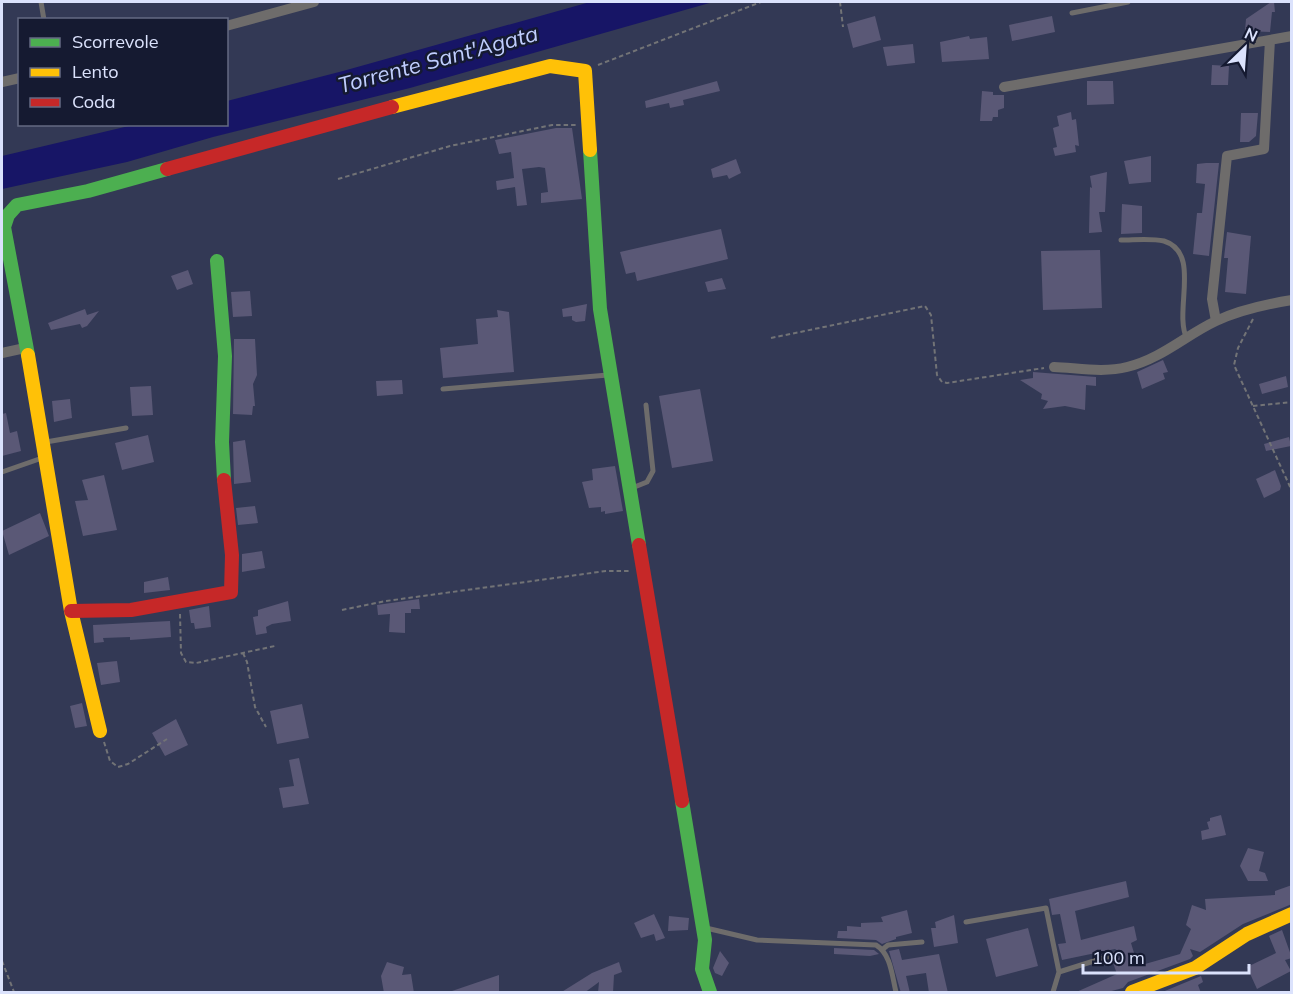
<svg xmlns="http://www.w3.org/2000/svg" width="1293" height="994" font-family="Mulish,sans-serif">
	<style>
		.water { fill: #171566 }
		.building { fill: #5a5876 }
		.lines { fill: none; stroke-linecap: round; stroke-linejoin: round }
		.path { stroke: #727376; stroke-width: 2; stroke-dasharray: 4.5 3; stroke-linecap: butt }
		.lane { stroke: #6e6c6b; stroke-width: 5 }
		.street { stroke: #6e6c6b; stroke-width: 10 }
		.fast { stroke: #4caf50; stroke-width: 14 }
		.slow { stroke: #ffc107; stroke-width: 14 }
		.jam { stroke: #c62828; stroke-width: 14 }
		.labels { text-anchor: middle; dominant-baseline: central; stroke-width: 5; stroke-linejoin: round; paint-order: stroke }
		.water-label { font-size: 22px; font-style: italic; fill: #c0cefe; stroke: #151a31 }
	</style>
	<rect width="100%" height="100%" fill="#333955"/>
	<path class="water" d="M590 2H713L410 88 213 137 127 162 2 189V156L133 125 226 124 227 101 343 71Z"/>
	<path class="building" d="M1271 2H1274L1275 12H1272L1270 32 1245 31 1246 19Z
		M875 16 881 40 853 48 847 24Z
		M1052 16 1055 32 1012 41 1009 25Z
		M969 36 970 39 987 37 989 59 942 62 940 42Z
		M913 44 915 63 887 66 883 47Z
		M1212 65 1229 66 1228 85H1211Z
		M717 81 720 91 683 100 684 105 670 108 669 103 646 108 645 101Z
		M1087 81H1113L1114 104 1087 105Z
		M982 91 993 92V95H1004V108L998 110V117H993L992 121H980Z
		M1071 112 1072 120 1076 119 1079 146 1075 145 1076 152 1055 156 1053 148 1057 147 1053 128 1059 126 1057 116Z
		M1241 113H1258L1256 136 1249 142H1240Z
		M556 128H572L582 199 541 203V193L548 192 545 168 539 167 522 169 527 205 517 206 515 187 497 190 496 181 514 178 511 152 499 154 495 140Z
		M1151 156V182L1129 184 1124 161Z
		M736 159 741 173 729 179 727 175 713 178 711 169Z
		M1206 163H1219L1209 256 1193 254 1197 213H1202L1205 184 1196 183 1197 164Z
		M1107 172 1105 212H1099L1102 232 1089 233 1090 187 1092 188 1090 176Z
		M1122 204 1142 206V233L1121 234Z
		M721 229 728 259 637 281 635 272 626 274 620 252Z
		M1227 232 1251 236 1246 294 1225 292 1228 258H1224Z
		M1100 250 1102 308 1043 310 1041 251Z
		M188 270 193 284 177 290 171 276Z
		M722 278 726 289 708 292 705 282Z
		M250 291 252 316 233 317 231 292Z
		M587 304 585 321 576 322 572 320V316L563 317 562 309Z
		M85 309 87 315 99 311 87 326 82 328 80 324 51 330 48 323Z
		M497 310 509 312 514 372 443 378 440 348 478 344 476 319 498 317Z
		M234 339H255L257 375 253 384 255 406H253L252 415 233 414Z
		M1163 360 1168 372 1163 373 1165 379 1142 389 1137 372Z
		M1033 372 1096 377V386L1086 385 1085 410 1065 406 1043 409 1048 401 1041 399 1042 394 1020 380 1033 378Z
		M1286 376 1288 387 1262 394 1259 384Z
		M402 380 403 394 377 396 376 381Z
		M151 386 153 415 132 416 130 387Z
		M700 389 713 461 672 468 659 396Z
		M70 399 72 418 54 422 52 401Z
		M6 413 10 433 17 431 21 451 2 456V414Z
		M148 435 154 462 122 470 115 443Z
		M1289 437 1291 446 1266 451 1264 444Z
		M245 440 251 482 234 484 233 442Z
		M615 466 623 511 605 514V511L601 512V507L589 508 582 482 593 480 592 469Z
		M1275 470 1281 486 1280 490 1264 498 1256 479Z
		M104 475 117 530 83 536 75 501 88 500 82 480Z
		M255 506 258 523 238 525 236 508Z
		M40 513 49 536 9 555 2 531Z
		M262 551 265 568 242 572V554Z
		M168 577 170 590 144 593V582Z
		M419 599 420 609H411V613H405V633L389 632 390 614 378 615 377 605Z
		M288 601 291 621 272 624 266 627 267 633 256 635 253 617 258 616V610Z
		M209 606 211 627 195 629 194 623H191L189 610Z
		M170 621 171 637 130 640V637L103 638 104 642 94 643 93 625Z
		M117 661 120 682 101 685 97 663Z
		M82 703 87 726 75 728 70 706Z
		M302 704 309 738 277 744 270 711Z
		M176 719 188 745 165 756 152 733Z
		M299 758 309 804 283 808 279 788 294 786 289 760Z
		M1221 815 1226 835 1202 840 1201 831 1209 829 1207 822 1210 821V818Z
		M1248 848 1264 852 1259 871 1265 873 1268 881H1248L1240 866Z
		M1126 881 1129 897 1075 911 1081 940 1134 926 1137 940 1131 943 1138 966 1180 954 1191 929 1186 925 1192 905 1206 910 1205 899 1275 895V891L1292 885V904L1243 924 1200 952 1190 949 1193 956 1190 959 1128 982 1123 988 1104 993H1074L1117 974 1112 960 1119 958 1121 953 1115 949 1062 960 1058 944 1066 943 1060 914 1052 915 1049 899Z
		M907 910 912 933 896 937V939L882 944 876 940 837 938 838 931H847V926L861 927V923L883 922 881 917Z
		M654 914 665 938 656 941 654 934 641 938 634 923Z
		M954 915 958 943 934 947 931 928H936L935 922Z
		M669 916 689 918 688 930 668 931Z
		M1028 928 1038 966 996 977 986 939Z
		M1282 930 1292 958 1285 960 1291 971 1257 989 1247 967 1276 953 1269 936Z
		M834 948 874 950 879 954 870 956 834 954Z
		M899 949 902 960 939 954 948 993H929L926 973 906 976 910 993H901L889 951Z
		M720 951 729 963 722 976 715 973 713 968Z
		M387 962 404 967 402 975 411 974 414 993H384L381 976Z
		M619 962 622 972 614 975 613 993H598L599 982 584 993H560L592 973Z
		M499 975V993H452V991Z
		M1201 976 1203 982 1198 985 1201 993H1160Z"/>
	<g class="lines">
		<path class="path" d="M840 2 843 27
			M598 65 761 2
			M338 179 450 146 552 125H576
			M1253 319 1238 348 1234 365 1292 491
			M771 338 925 306 931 315 937 375 942 382 947 383 1044 368
			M1253 406 1292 402
			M342 610 386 601 606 571H630
			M180 614 181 653 186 662 196 663 275 646
			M243 653 247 662 255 707 266 727
			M104 742 110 761 118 767 128 764 167 739
			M2 961 14 992"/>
		<path class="lane" d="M41 2 44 20
			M1072 13 1128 2
			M1121 240C1134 240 1151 238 1164 241 1202 253 1173 311 1187 339
			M443 389 608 375
			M46 442 126 428
			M2 472 45 457
			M632 488 647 482 653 471 646 405
			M966 922 1046 908 1059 972
			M706 928 757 940 876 945C891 954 892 976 896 992
			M883 949 888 945 922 942
			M1053 992 1059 972 1116 954"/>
		<path class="street" d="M226 26 314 2
			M2 82 20 78
			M1004 87 1292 36
			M1216 321 1212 299 1227 156 1264 149 1270 40
			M2 353 25 348
			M1054 367C1078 368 1104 373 1127 367 1161 359 1186 335 1216 321 1239 310 1267 304 1292 300"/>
		<path class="fast" d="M590 150 600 309 639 545
			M217 261 225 356 222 442 224 480
			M28 355 4 227 8 215 17 205 88 191 167 169
			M682 801 705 940 702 969 710 992"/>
		<path class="slow" d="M392 107 550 66 585 71 590 150
			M28 355 71 611 100 731
			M1132 992 1195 968 1247 934 1292 914"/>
		<path class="jam" d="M167 169 392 107
			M639 545 682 801
			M71 611 131 610 231 592 232 555 224 480"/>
	</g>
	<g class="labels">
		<g class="water-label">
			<text transform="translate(438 59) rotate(-15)">Torrente Sant'Agata</text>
		</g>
	</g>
	<rect width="1293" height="994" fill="none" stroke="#dbe2fc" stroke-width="6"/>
	<rect x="18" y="18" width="210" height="108" fill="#151a31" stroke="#646a82" stroke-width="1.5"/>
	<rect x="30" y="38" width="30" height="9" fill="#4caf50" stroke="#646a82" stroke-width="1.5"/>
	<text x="72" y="48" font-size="18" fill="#dbe2fc">Scorrevole</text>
	<rect x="30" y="68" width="30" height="9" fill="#ffc107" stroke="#646a82" stroke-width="1.5"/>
	<text x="72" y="78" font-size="18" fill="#dbe2fc">Lento</text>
	<rect x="30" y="98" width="30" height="9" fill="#c62828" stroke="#646a82" stroke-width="1.5"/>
	<text x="72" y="108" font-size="18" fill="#dbe2fc">Coda</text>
	<g transform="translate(1245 48) rotate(25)" stroke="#151a31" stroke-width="4.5" paint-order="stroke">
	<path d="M0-4.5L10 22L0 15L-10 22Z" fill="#dbe2fc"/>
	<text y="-9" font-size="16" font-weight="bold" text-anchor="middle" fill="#dbe2fc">N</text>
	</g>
	<path d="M1083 964v9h166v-9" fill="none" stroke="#dbe2fc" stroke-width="3"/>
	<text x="1092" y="964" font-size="18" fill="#dbe2fc" stroke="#151a31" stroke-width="4.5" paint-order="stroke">100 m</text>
</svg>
